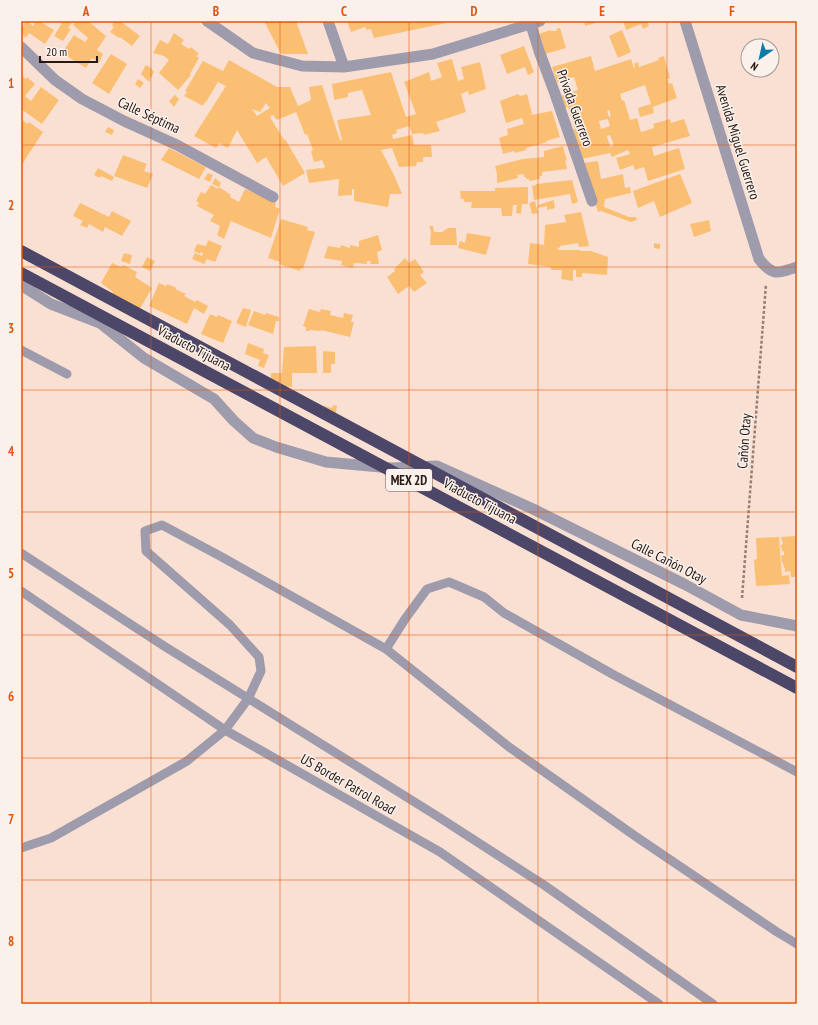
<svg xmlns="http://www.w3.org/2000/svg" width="818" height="1025" font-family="'PT Sans Narrow',sans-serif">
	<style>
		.building { fill: #fbbf74; fill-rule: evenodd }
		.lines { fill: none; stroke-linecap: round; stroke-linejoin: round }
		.path { stroke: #947f74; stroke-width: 2.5; stroke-dasharray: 3 2; stroke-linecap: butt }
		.service { stroke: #9d9bac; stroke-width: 9 }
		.minor { stroke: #9d9bac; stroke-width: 11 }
		.motorway-bridge { stroke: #4c4768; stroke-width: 12 }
		.grid { fill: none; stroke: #de560c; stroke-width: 1; stroke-opacity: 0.55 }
		.labels { text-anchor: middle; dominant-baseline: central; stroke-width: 3; stroke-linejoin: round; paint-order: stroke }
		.shield { fill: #faf1ed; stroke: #665952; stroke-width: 1 }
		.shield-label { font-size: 13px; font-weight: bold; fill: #271810 }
		.street-label { font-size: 14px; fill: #271810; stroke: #faf1ed }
		.neatline { fill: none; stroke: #de560c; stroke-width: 1.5 }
		.grid-label { font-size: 13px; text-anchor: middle; font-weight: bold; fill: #de560c }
	</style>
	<rect width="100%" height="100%" fill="#fae0d2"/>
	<path class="building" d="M26 21 33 26 36 21H39L54 30 45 44 29 33 26 38 21 33V29Z
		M61 21H73L68 28 71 29 63 41 54 36 62 23Z
		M76 21H88L106 36 97 50 103 54 99 63 92 58 86 68 62 53 74 35 85 42 88 38 73 25Z
		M114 21H120L140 36 132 46 120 37 119 38 110 32 114 27 112 26Z
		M264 21H296L308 54H281Z
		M347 21H363L364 22 367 21H450L442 24 374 38 371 29 367 30 365 27 351 32Z
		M584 21H594L595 23 585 26Z
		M623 21H647L649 26 643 29 641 24 626 30Z
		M560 28 566 48 545 54 539 34 550 30 551 31H557L556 29Z
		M622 30 631 52 618 58 609 36Z
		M174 33 184 40 181 44 189 49 191 47 199 54 196 56 199 58 190 74 191 75 178 90 159 73 169 60 164 56 153 53 160 40 168 44Z
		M524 46 534 72 528 75 525 67 507 74 500 55Z
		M111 54 127 64 109 94 92 83Z
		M591 56 595 71 631 59 634 68 635 67 634 64 638 62 639 67 659 60 658 58 664 56 670 78 667 79 669 84 672 83 677 98 653 107 654 113 640 117 638 108 651 104 645 85 620 94 622 101 624 100 630 120 637 118 641 132 654 128 653 124 670 119 671 123 684 119 690 136 652 147 654 156 679 148 685 169 648 181 644 167 635 170 633 165 620 170 616 158 630 154 628 150 612 157 610 153 582 159 573 130 575 129 568 107 564 108 560 96 578 90 574 77 557 83 552 67ZM609 110 611 116 609 117 607 111ZM608 119 610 126 601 129 599 121ZM610 135 614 145 610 147 607 136Z
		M452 59 458 81 464 79 461 67 480 62 486 89 469 95 468 91 461 94 466 112 436 122 440 131 424 135 423 133 412 134 409 126 396 130 397 133 392 135 393 139 412 135 414 145H431L432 157H423V162H417L416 166 399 167 392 148 381 150 395 177 402 194H390L388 207 354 201V189H352V195L338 196 339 179 309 183 306 170 321 168V169L325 167 322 160 314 162 311 151 313 150 307 134 305 135 296 112 277 120 273 115 270 117 284 140 285 139 305 173 283 186 266 157 257 163 237 130 228 148 219 143 216 148 194 136 226 86 218 82 206 102H205L203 106 184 96 187 92 185 91 203 61 223 71 229 60 277 87H290L298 106 311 100 309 87 322 85 340 140H342L337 120 371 115 362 90 348 93V97L334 100 332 84 391 72 406 117 416 114 404 82 429 72 431 81 442 77 437 63ZM266 103 270 108 257 116 252 109 260 112Z
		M146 65 151 68 154 72 149 82 141 74Z
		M21 75 26 79 27 77 35 84 25 96 31 101 41 87 59 100 42 124 21 109Z
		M138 79 144 83 140 88 135 84Z
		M518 94 520 96 527 94 532 113 531 115 552 111 560 137 546 141 547 142 526 148V150L515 153 514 151 503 154 499 138 508 135 507 129 524 124 522 118 506 123 500 101Z
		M175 95 179 99 174 107 169 101Z
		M21 119 28 124 29 122 43 132 21 166Z
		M108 127 114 130 112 135 105 132Z
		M563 146 567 161 565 160 567 169 542 172V176H540V179L529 181V179H526V177H524V174L517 175 518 178 497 183V174L495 166 523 159 544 157V151Z
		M169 148 206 167 199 179 161 160Z
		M123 155 147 164 144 171 153 174 147 188 114 176Z
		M598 161 601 179 623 174 625 188 630 187 631 193 605 199 604 207 629 217H636L637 220 631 222 601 211 598 212 583 163Z
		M98 168 114 177 112 181 101 176 100 178 94 175Z
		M208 173 213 175 210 182 204 179Z
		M680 174 692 203 660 217 654 201 638 208 633 191Z
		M215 178 221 183 219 187 231 195 230 197 239 202 245 189 276 202 275 207 280 209 271 238 231 221 224 239 217 235 220 226 210 221 214 215 197 206 199 203 196 201 201 192 205 194 211 185 218 189 219 187 212 184Z
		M572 180 578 202 572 204 570 194 534 200 532 186 536 185V184Z
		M528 187V204H522L521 214 516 213 517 205H513L512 216H502L501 208H471L472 202H464V199H461L460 191H495V188Z
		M554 200 555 208 547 210V206L538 208V205Z
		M535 201 538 213 532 214 529 203Z
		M80 203 109 217 112 211 131 221 122 236 105 227 103 232 89 224 87 228 80 225 83 221 73 216Z
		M581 212 589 246 579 247 578 243 560 246V248L558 247V250H580V251H591L608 257 607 275 582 273V277H576V270H573V281L561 279 562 270H551V267L528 264 530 243 544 245 545 225 566 222 564 215Z
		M281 219 308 227 307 230 315 232 303 269 301 268 300 271 279 264 280 262 268 258Z
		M709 220 711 231 694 237 690 224Z
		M429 226H433L434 232H442L448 228H456L457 245H430L431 231Z
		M467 233 491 237 486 255 458 248 460 241 465 243Z
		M378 235 382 250 377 252 379 264H370L371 261H367V264L354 263 353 268 341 265 342 261 324 258 328 246 340 248 341 245 350 248V245L359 247V241Z
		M208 240 222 246 215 262 207 259 204 264 192 259 195 253 202 256 203 253 201 252 200 254 194 251 197 244 206 246Z
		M654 243 660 244V249L654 248Z
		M124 253 132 255 130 264 121 261Z
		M147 257 155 261 150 271 142 267Z
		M405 258 409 263 415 259 424 272 420 275 427 283 414 292 409 286 398 294 387 277 395 271 394 269Z
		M112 263 121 267 123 265 137 272 135 277 152 288 138 312 109 300 113 292 101 283Z
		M159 283 166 286 167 284 177 288 175 289 186 294 184 296 195 302 197 300 208 306 204 314 194 308 187 324 149 306Z
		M243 308 251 310 246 327 236 323Z
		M309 309 320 312 321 309 331 311 330 315 343 318 344 313 353 315 351 322H354L350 337 321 330V331L309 330V331H306V327L303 326Z
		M254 311 265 315 266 313 279 317V321H276L273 334 248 325Z
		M210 314 217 317 218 315 232 321 223 343 201 334Z
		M248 343 264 349 263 353 269 355 264 368 258 366 260 360 245 354Z
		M316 346 317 373H292V387L271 385V373H282L284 347Z
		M323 351 335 352V364H331V373H323Z
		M333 405 337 406 335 419 321 417 324 406 332 408Z
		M797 536V577H791L790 571 785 572V568H784L783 563H782L781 556 784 555V551L782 552 781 545 783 544 781 537Z
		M779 537 782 576 789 575 790 584 756 586 754 560 757 559 756 538Z"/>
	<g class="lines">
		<path class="path" d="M742 598 766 284"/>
		<path class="service" d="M21 350 67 374
			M21 553 164 646 437 816 544 885 713 1004
			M21 591 225 730 440 852 659 1004
			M386 649 405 619 427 589 449 582 484 597 504 613 614 675 797 772
			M21 848 51 838 187 761 225 730 248 699 261 671 259 657 230 625 146 551 145 531 162 525 220 556 386 649 509 747 635 836 777 932 797 944"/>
		<path class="minor" d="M207 21 253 53 302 66 344 67 433 54 540 21
			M328 21 344 67
			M685 21 759 259C773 277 778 273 797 267
			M531 25 539 51 554 91 592 201
			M21 47 55 80 82 99 124 121 177 145 273 197
			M21 285 51 304 100 323 144 358 214 399 234 421 253 438 276 447 326 462 391 468 437 466 533 509 684 584 741 615 797 626"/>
		<path class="motorway-bridge" d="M21 251 797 667
			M21 273 797 688"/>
	</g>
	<path class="grid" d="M151 21V1004M280 21V1004M409 21V1004M538 21V1004M667 21V1004M21 145H797M21 267H797M21 390H797M21 512H797M21 635H797M21 758H797M21 880H797"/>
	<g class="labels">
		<rect class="shield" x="386" y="469" width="46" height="22" rx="3"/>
		<g class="shield-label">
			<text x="409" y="480">MEX 2D</text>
		</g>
		<g class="street-label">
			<text transform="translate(575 108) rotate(70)">Privada Guerrero</text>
			<text transform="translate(149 115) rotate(25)">Calle Séptima</text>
			<text transform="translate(738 142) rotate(73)">Avenida Miguel Guerrero</text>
			<text transform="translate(194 348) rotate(28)">Viaducto Tijuana</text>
			<text transform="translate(744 441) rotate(-86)">Cañón Otay</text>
			<text transform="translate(480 501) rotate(28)">Viaducto Tijuana</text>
			<text transform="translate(669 561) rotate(27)">Calle Cañón Otay</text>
			<text transform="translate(348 784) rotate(30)">US Border Patrol Road</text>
		</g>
	</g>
	<rect width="818" height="1025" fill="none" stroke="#faf1ed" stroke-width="44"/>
	<g transform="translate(760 58) rotate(214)"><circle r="19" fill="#faf1ed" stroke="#a69a95"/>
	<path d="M0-3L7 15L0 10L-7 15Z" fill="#0c7ca5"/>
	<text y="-6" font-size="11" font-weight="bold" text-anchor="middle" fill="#271810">N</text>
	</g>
	<path d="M40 56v6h57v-6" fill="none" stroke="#271810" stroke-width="2"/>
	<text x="46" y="56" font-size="12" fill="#271810" stroke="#faf1ed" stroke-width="3" paint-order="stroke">20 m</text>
	<rect x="22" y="22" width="774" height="981" class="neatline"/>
	<g class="grid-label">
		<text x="86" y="16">A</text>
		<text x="216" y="16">B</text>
		<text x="344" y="16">C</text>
		<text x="474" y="16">D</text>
		<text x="602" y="16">E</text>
		<text x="732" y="16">F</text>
		<text x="11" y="88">1</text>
		<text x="11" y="210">2</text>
		<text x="11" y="333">3</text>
		<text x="11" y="456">4</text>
		<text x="11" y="578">5</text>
		<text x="11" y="701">6</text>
		<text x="11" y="824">7</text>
		<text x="11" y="946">8</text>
	</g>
</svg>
